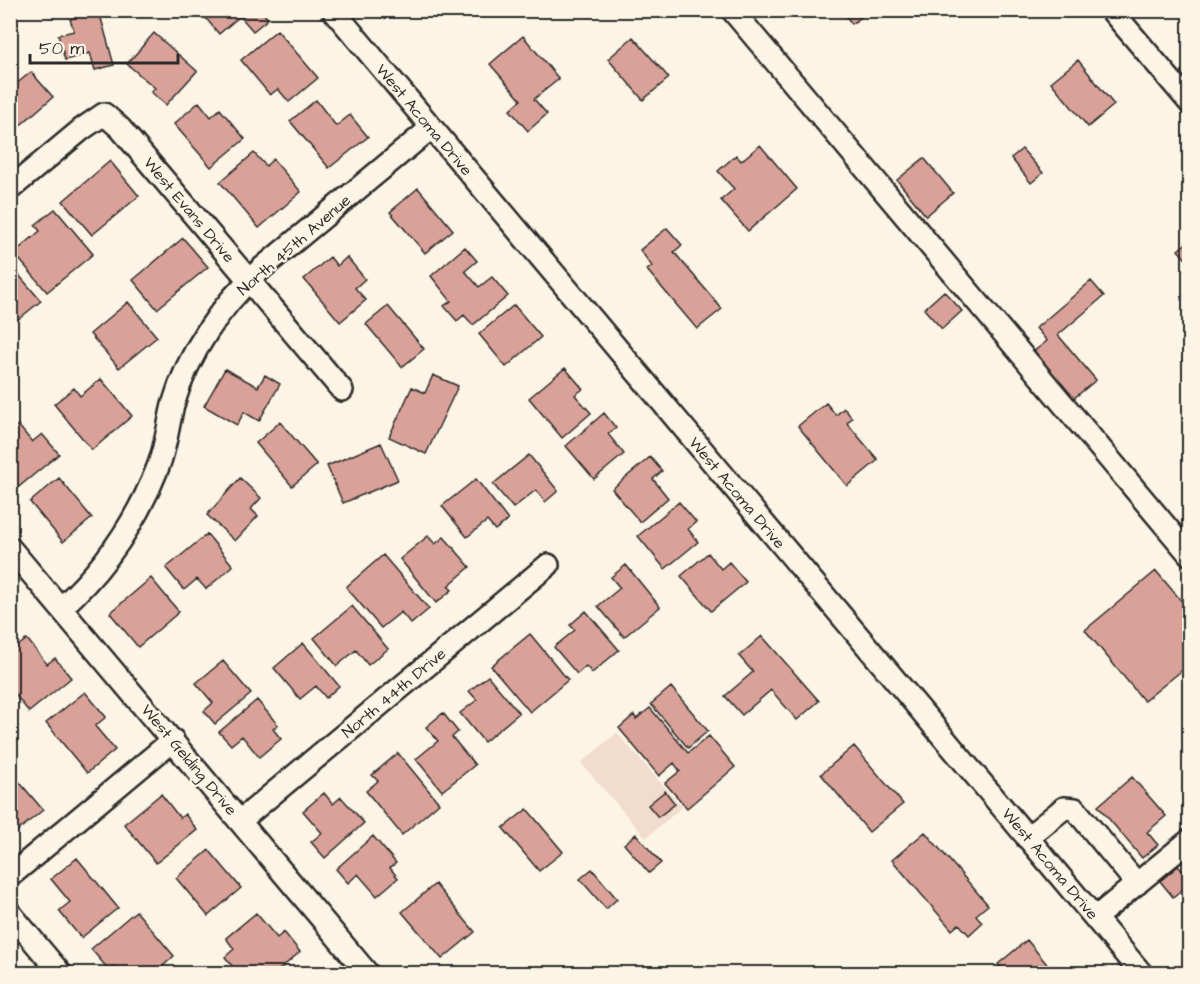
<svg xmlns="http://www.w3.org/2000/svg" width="1200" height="984" font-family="'Architects Daughter',sans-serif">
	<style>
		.built { fill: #f2dcce }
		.building { fill: #daa198; stroke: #2b2b2b; stroke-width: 1.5 }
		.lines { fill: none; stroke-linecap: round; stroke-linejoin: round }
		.minor-casing { stroke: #2b2b2b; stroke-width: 26 }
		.minor { stroke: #fcf5e5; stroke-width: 21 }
		.labels { text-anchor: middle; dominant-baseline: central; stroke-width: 4.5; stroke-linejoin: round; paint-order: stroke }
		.street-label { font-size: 16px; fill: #2b2b2b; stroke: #fcf5e5 }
	</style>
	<rect width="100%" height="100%" fill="#fcf5e5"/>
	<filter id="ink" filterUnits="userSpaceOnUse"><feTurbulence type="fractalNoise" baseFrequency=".0167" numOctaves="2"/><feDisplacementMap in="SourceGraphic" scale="12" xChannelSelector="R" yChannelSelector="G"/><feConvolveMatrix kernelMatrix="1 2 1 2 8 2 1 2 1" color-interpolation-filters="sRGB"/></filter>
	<g filter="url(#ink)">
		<path class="built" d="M617 733 682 807 646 838 581 763Z"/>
		<path class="building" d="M199 10H261L268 19 253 31 240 16 219 34Z
			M841 10H856L861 17 852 24Z
			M99 11 114 65 95 70 90 53 65 60 58 35 74 31 70 19Z
			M277 30 318 78 289 102 278 89 270 95 241 60Z
			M154 33 197 71 166 105 151 92 155 88 127 64Z
			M523 36 559 79 534 99 547 114 528 131 510 110 521 100 490 64Z
			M633 37 669 78 643 100 608 59Z
			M1078 60 1114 105 1088 127 1051 82Z
			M31 72 53 97 10 134V89Z
			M316 100 336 126 350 115 368 137 329 168 290 121Z
			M199 102 211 117 220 109 245 139 211 167 174 124Z
			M760 145 797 189 748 231 721 200 734 189 718 171 736 155 741 161Z
			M1022 149 1043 173 1031 183 1011 158Z
			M254 153 266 166 273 159 301 192 259 228 220 182Z
			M924 158 953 193 926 216 897 180Z
			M110 161 139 196 92 235 63 201Z
			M418 188 453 230 425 253 390 212Z
			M55 209 93 254 47 292 14 253 40 231 35 225Z
			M667 228 682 245 674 252 722 309 697 329 647 270 652 266 640 250Z
			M183 238 208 267 157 309 133 280Z
			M1190 240V264L1178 250Z
			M465 247 477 261 465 271 479 287 492 277 508 296 473 325 464 315 457 321 444 306 451 301 431 276Z
			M330 257 337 266 347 257 365 279 355 288 366 300 340 322 304 279Z
			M12 267 41 301 10 326V268Z
			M1091 281 1104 296 1058 335 1096 380 1073 399 1033 352 1047 341 1036 328Z
			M944 291 962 311 942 329 924 309Z
			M128 302 157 337 119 368 90 334Z
			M514 305 541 337 506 367 479 334Z
			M388 306 424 349 402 367 366 324Z
			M565 368 583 389 575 395 591 413 562 438 529 398Z
			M225 369 258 387 265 375 280 384 259 421 244 412 237 425 204 406Z
			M433 375 458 386 426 454 389 437 412 387 425 393Z
			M101 379 132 416 92 450 54 404 74 388 80 396Z
			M826 403 836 415 844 408 852 418 847 423 878 460 847 486 798 426Z
			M604 413 616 428 608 434 624 454 594 479 566 446Z
			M280 422 317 465 292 486 256 443Z
			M18 425 32 442 42 434 59 454 15 490 10 485V431Z
			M381 443 398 480 343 503 327 466Z
			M529 455 558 491 545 502 536 490 513 508 493 484Z
			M650 457 662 471 653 479 668 498 640 522 612 489Z
			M59 478 92 518 63 542 30 502Z
			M240 478 261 498 251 509 258 516 235 541 207 515Z
			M476 479 508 520 495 530 487 521 467 537 442 506Z
			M679 502 696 522 688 529 698 542 665 569 638 536Z
			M207 534 233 566 206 589 197 579 184 590 166 568Z
			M428 536 435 544 444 537 470 567 448 586 452 590 436 603 400 559Z
			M708 553 721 569 729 562 746 582 711 611 681 576Z
			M383 555 429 609 411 624 401 612 381 628 346 587Z
			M626 565 660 607 624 637 598 606 620 588 611 577Z
			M1156 571 1190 611V664L1144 701 1085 630Z
			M151 578 179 612 138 647 110 613Z
			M352 606 388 649 368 665 356 650 337 666 314 638Z
			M586 611 619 650 592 673 586 666 577 674 554 647 575 630 570 625Z
			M530 634 568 680 530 712 491 666Z
			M762 636 819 701 797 720 771 690 742 715 725 696 753 672 739 656Z
			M27 639 47 664 55 658 71 678 29 712 10 688V652Z
			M303 643 339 686 326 698 316 686 300 699 274 668Z
			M223 661 251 694 215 724 204 711 213 703 196 683Z
			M488 676 519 713 484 742 460 713 477 700 469 691Z
			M671 687 708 731 688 748 651 704Z
			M85 692 106 717 95 726 115 750 87 773 46 723Z
			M257 700 278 725 273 729 281 739 259 757 242 736 231 745 219 732Z
			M650 708 688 753 709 736 735 767 687 808 665 783 680 771 674 763 659 776 619 728 634 715 636 719Z
			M443 713 458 732 452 737 475 765 442 791 416 759 438 741 426 727Z
			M854 746 903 804 869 832 821 774Z
			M398 753 439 803 402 835 366 791 378 781 372 775Z
			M10 771 43 810 10 837Z
			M1132 777 1166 816 1147 832 1158 845 1142 858 1098 806Z
			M665 791 675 804 658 817 648 805Z
			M324 793 333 804 341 797 364 823 325 858 311 842 322 833 303 811Z
			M161 794 180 818 185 814 197 830 156 863 124 824Z
			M527 809 563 852 539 871 503 828Z
			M925 832 988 905 976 915 982 923 969 935 959 924 952 930 892 860Z
			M636 834 661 863 649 873 624 844Z
			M373 836 396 863 390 868 398 878 377 896 358 874 348 883 336 869Z
			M209 850 241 888 208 916 176 878Z
			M77 858 118 908 81 938 59 911 70 902 51 879Z
			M1178 866 1190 879V883L1173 897 1160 881Z
			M592 869 617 899 606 909 580 879Z
			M435 884 475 932 442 959 402 912Z
			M136 911 174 956 154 974H120L114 966 109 970 91 949Z
			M256 913 277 938 284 932 300 952 274 974H255L253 970 249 974H239L225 957 234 949 226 938Z
			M1027 940 1055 974H1006L998 964Z"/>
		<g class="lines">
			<g class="minor-casing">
				<path id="minor" d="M333 10 1142 974
					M732 10 1190 555
					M1111 10 1190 103
					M10 189 82 129 104 114 120 128 342 390
					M10 548 368 974
					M61 608C104 569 137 521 158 467 166 447 168 425 173 405 188 353 221 305 261 269L431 128
					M240 821 548 565
					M1027 838 1064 808 1075 809 1137 884
					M10 876 173 740
					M10 913 61 974
					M1095 918 1190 840"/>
			</g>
			<use href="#minor" class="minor"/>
		</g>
	</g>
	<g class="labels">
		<g class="street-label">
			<text transform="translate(424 120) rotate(50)">West Acoma Drive</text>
			<text transform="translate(189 210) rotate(50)">West Evans Drive</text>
			<text transform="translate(294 245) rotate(-41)">North 45th Avenue</text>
			<text transform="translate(737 493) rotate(50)">West Acoma Drive</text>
			<text transform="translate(394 693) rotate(-40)">North 44th Drive</text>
			<text transform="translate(189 760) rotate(50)">West Gelding Drive</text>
			<text transform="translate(1050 864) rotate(50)">West Acoma Drive</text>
		</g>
	</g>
	<rect width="1200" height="984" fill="none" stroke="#fcf5e5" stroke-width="36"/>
	<rect x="18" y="18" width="1164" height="948" fill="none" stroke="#2b2b2b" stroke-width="2" filter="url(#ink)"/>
	<path d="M30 54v9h148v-9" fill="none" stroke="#2b2b2b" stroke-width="3"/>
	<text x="39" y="54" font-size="18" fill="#2b2b2b" stroke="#fcf5e5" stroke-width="4.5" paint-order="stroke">50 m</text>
</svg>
